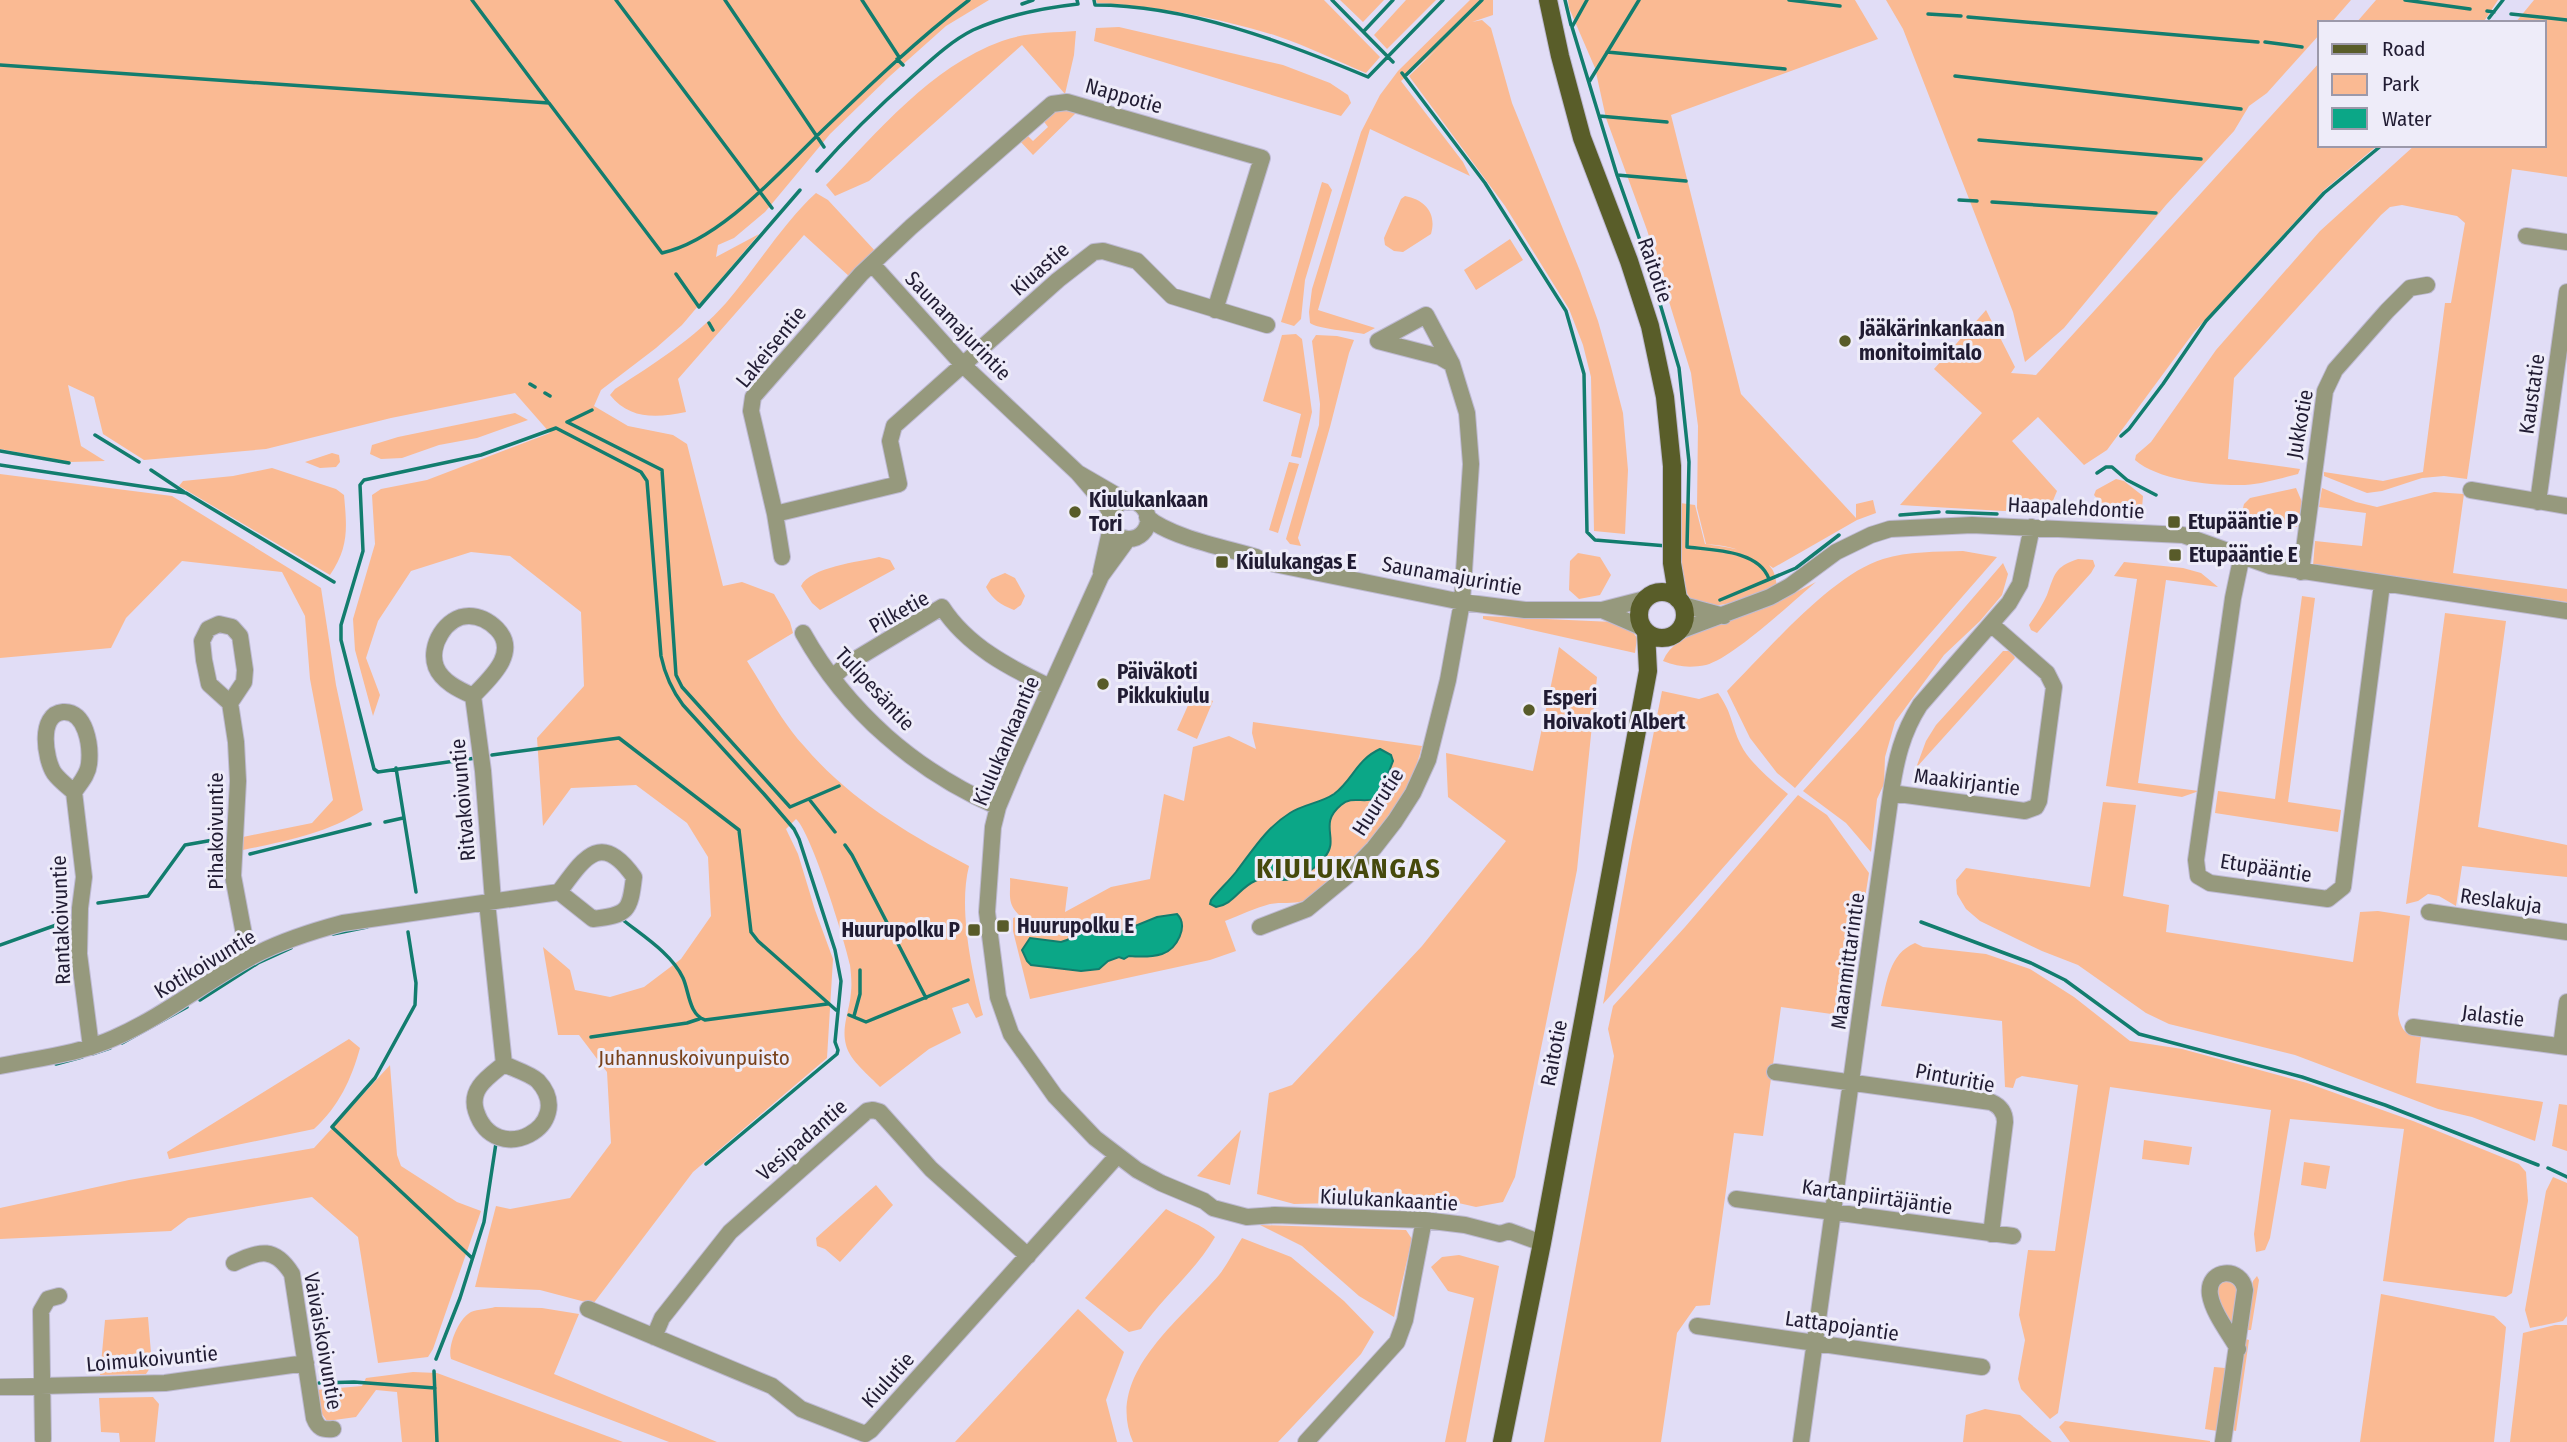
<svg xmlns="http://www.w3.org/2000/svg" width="2567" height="1442" font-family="'Fira Sans Condensed',sans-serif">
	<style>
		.green { fill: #faba93 }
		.water { fill: #0ba787; stroke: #127d6e; stroke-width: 2 }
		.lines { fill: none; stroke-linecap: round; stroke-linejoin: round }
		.stream { stroke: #127d6e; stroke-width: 3.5 }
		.minor-casing { stroke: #bebad3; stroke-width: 18 }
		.major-casing { stroke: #bebad3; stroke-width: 20 }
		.minor { stroke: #96997d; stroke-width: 16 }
		.major { stroke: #595d29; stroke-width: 18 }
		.poi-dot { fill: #585b29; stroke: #eeecf9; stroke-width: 2.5 }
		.labels { text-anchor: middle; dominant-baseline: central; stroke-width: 6; stroke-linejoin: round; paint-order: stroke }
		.street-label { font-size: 21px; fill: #211c33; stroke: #eeecf9 }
		.poi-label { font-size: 21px; font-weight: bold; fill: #211c33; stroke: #eeecf9; text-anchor: start }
		.park-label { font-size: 21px; fill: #79421b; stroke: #eeecf9 }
		.district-label { font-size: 28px; font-weight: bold; letter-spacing: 2px; fill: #46490c; stroke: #eeecf9 }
	</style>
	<rect width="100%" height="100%" fill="#e1ddf6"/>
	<path class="green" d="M0 0H989L946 26 890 76 830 134 765 212 734 238 718 245 716 257 759 234 682 325 656 348 601 390 594 406 628 426 673 435 687 444 723 586 742 582 774 594 790 622 793 633 747 661C765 689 781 721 804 746 849 799 908 834 969 866 958 909 972 972 983 1015L976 1018 968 1003 952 1008 961 1033 929 1049 880 1087C869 1075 850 1061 846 1045 841 1026 850 1010 851 992 852 984 851 973 850 965 845 941 811 832 796 819L786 829 798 854 815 910 833 959 827 1058 693 1172 593 1304 540 1290 475 1287 496 1206 510 1209 570 1198 611 1143 607 1072 579 1035H558L543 947 570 970 575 990 610 997 644 987 681 959 711 916 708 857 687 823 636 785 571 788 543 826 537 738 584 686 581 612 510 556 471 552 411 571 378 621 366 658 380 695 373 716 355 650 353 619 375 544 372 495 381 489 427 480 550 433 515 393 391 418 266 449 144 460 103 434 94 397 68 385 81 446 105 461 71 462 0 449Z
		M1096 0H1324L1380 57 1366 73C1337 61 1307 46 1277 36 1224 19 1151 5 1097 3Z
		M1340 0H1384L1363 22Z
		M1406 0H1436L1387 49 1374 35Z
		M1470 0H1493V15L1472 22 1482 20 1491 28 1512 103 1580 271 1598 321 1611 367 1623 413 1628 470 1625 534 1594 531 1591 377 1583 345 1569 309 1505 206 1409 76 1438 48 1401 81 1463 162 1470 176 1370 129 1318 310 1375 328 1364 334C1351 331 1317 329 1310 323L1309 312 1312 289 1361 132 1380 95 1398 71Z
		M1568 0H1855L1878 39 1671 115 1741 394 1856 518V504L1873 500 1876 513 1857 520 1773 568C1751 552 1733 546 1706 544L1697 508 1698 426 1691 373 1647 230 1606 118 1595 68 1569 8Z
		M1886 0H2351L2331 23H2320V34L2267 93 2249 106 2234 131 2166 205 2064 328 2025 362 2013 312 1903 29Z
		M2376 0H2498L2483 23H2356Z
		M2534 0H2567V177L2512 169 2467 479 2444 476 2422 478 2382 491 2367 493 2324 476V472L2383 481 2423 472 2445 303H2451L2465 223 2457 216 2402 205 2390 207 2381 215 2234 378 2228 459 2300 469 2298 474C2281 478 2263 484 2245 485 2214 486 2159 481 2135 460L2136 455 2151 442 2216 350 2320 231 2415 145H2544V23H2515Z
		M1119 27 1283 65 1330 83 1348 95 1351 103 1341 116 1094 41 1096 28Z
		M1076 31 1074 55 1065 94 1022 45 869 181 835 196 826 185C878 132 930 67 1002 41 1026 32 1052 33 1076 31Z
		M2320 62V145H2378L2324 190 2194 332 2107 450 2084 465 2038 417 2012 441 2057 491 2049 510 2003 511 1900 505 1982 413 1934 369 1986 310 2015 367 2011 373 2036 375Z
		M1055 109 1079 110 1033 155 1019 140 1026 134 1033 141 1048 127 1042 119Z
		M1322 182 1328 184 1332 190 1305 280 1301 319 1294 326 1281 322Z
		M816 193 828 200 877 253 851 278 804 235 678 379 686 412C657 418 630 420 610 395L615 389C655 363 694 339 726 303 755 269 784 222 816 193Z
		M1405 196C1425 200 1437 213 1431 234L1403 252 1394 251 1385 245 1384 238 1401 199Z
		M1510 239 1523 260 1476 290 1464 270Z
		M1296 334 1302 339 1312 412 1301 458 1291 456 1301 414 1263 401 1282 335Z
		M1316 335 1337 336 1354 340 1349 353 1330 427 1298 538 1301 546 1290 544 1286 539 1319 425 1320 404 1312 341Z
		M515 413 528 420 477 438 439 445 402 458 381 459 370 454 372 445 398 437Z
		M332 453 339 455 340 462 336 467 320 468 305 462Z
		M1289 462 1299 464 1278 533 1269 530Z
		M272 468 336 489 344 495C347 528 349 547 330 575L179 486 183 481 233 476Z
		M0 474 172 496 321 588 336 685 363 810C326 834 285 841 243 850V837L312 823 333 800 310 679 305 616 282 572 182 561 126 618 111 648 0 658Z
		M2116 479 2124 481 2143 496 2142 508C2122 518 2108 512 2094 495L2096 490Z
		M2296 488 2302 502 2297 527 2252 521 2250 532 2239 524 2244 504 2250 498Z
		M2322 488 2356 502 2377 507 2434 492 2464 494 2453 573 2567 589V602L2313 566 2315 541 2362 546 2366 513 2319 507Z
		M1680 503 1695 505 1705 544C1725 547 1759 550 1772 569 1775 573 1776 581 1777 586 1758 593 1719 611 1699 605 1673 596 1680 526 1680 503Z
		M1963 551 1997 557 1795 788 1777 773 1750 738 1727 691C1767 651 1831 575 1883 559 1908 551 1937 552 1963 551Z
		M1578 553 1600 557 1611 575 1600 595 1579 599 1569 590 1570 561Z
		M879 557 890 560 895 569 820 610 812 603 801 586C810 567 859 562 879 557Z
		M2078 559 2093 560 2095 566 2091 573 2037 633 2031 630 2029 625C2036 615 2042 606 2047 595 2055 574 2054 567 2078 559Z
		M2124 562 2183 568 2201 573 2218 587 2166 580 2138 783 2199 791 2182 797 2106 786 2137 579 2114 576Z
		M2003 563 2008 574 2002 595 1980 621 1944 655 1895 722 1885 757 1884 784 1877 799 1871 852 1846 823 1803 791 1859 730Z
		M1005 573 1015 578 1025 596 1021 605 1014 610C1001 605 992 599 986 587L991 579Z
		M1816 582C1792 602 1733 658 1706 665 1690 668 1678 667 1663 661 1676 629 1732 622 1762 609 1780 601 1798 591 1816 582Z
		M2302 596 2315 598 2288 802 2341 810 2338 832 2215 813 2218 791 2275 799Z
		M2445 613 2506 621 2478 827 2567 845V877L2462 866 2456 906 2439 896 2428 894 2418 901 2406 904Z
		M1483 616 1613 622 1631 629 1637 638 1635 653 1483 619Z
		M1559 647 1597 677 1577 870 1515 1177 1503 1202 1476 1207 1454 1202 1419 1201 1294 1204 1257 1194 1269 1093 1292 1085 1422 946 1506 841 1448 797 1446 753 1533 771Z
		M2003 651H2011L2015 658 1916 768 1926 741 1936 725Z
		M1662 691 1699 699 1718 693C1733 714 1731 725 1741 745 1749 762 1773 782 1788 794L1603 1004 1632 842Z
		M1194 692 1213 701 1197 739 1177 730Z
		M1253 722 1422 746C1409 800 1370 853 1325 886 1318 891 1311 899 1303 901 1293 904 1281 902 1270 904 1255 908 1240 915 1225 921L1236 951 1210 960 1030 999 1013 931V918L1020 916C1006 903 1011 894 1010 878L1068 887 1065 912 1111 887 1150 879 1164 794 1184 801 1193 747 1229 736 1256 749 1252 733Z
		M1798 795 1827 815 1869 873 1846 1016 1781 1007 1763 1136 1734 1133 1710 1305 1696 1306 1677 1333 1661 1442H1544L1614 1056 1608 1029 1613 1006 1685 927Z
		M2103 802 2136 805 2123 896 2169 905 2166 932 2353 962 2360 912 2378 911 2410 916 2398 1014C2401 1030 2405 1035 2421 1037L2416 1083 2543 1102 2535 1141 2472 1117 2438 1109 2295 1055 2169 1024 2146 1013 2078 965 2042 951 1980 921 1966 909 1957 894 1956 880 1966 868 2090 887Z
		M1915 943 1923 947 1986 954 2030 969 2074 997 2130 1041 2182 1049 2307 1083 2413 1121 2519 1164 2526 1172 2528 1201 2512 1293 2506 1297 2383 1281 2404 1129 2290 1119 2270 1238 2265 1250 2256 1252 2254 1234 2271 1110 2110 1087 2058 1413 2050 1419 2021 1389 2018 1379 2025 1340 2019 1315 2028 1250 2055 1251 2078 1085 2022 1076 2016 1079 2013 1088 2005 1087 2002 1021 1881 1006C1887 982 1889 954 1915 943Z
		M349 1039 360 1048C351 1080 339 1106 314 1129L169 1159 167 1152Z
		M390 1065 397 1155 401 1166 457 1202 481 1211 433 1349 428 1357 378 1363 358 1237 312 1197 188 1218 171 1231 0 1239V1208L129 1180 314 1148Z
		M2559 1104 2567 1105V1151L2552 1146Z
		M1241 1130 1230 1185 1197 1176Z
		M2144 1140 2192 1147 2189 1165 2142 1159Z
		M2304 1162 2330 1166 2326 1189 2301 1185Z
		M2553 1177 2567 1183V1316L2563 1321 2530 1328 2525 1310 2546 1191Z
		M876 1185 893 1205 840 1262 825 1249 817 1246 816 1238Z
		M1166 1209C1183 1219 1202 1224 1215 1237 1195 1272 1163 1296 1141 1329L1129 1332 1085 1298Z
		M1260 1225 1406 1230 1412 1239 1394 1317 1359 1296 1302 1246Z
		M1242 1238 1291 1257 1344 1301 1374 1332 1361 1354 1278 1442H1133C1104 1375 1180 1321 1219 1275 1228 1264 1234 1250 1242 1238Z
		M1459 1255 1499 1266 1466 1442H1445L1474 1298 1448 1291 1431 1267 1442 1257Z
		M2257 1276 2259 1280 2251 1330H2248L2246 1327 2253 1281Z
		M2223 1280 2233 1281 2238 1287 2234 1329 2218 1301 2217 1287Z
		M2381 1294 2494 1316 2506 1327 2494 1442H2360Z
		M495 1307 542 1308 579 1314 554 1374 717 1442H669L451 1359C447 1346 459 1318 471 1312 478 1309 488 1309 495 1307Z
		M1078 1309 1124 1352 1106 1400 1117 1442H955Z
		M148 1317 152 1365 146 1374 100 1375 105 1320Z
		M2555 1325H2567V1442H2510L2523 1333Z
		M2246 1339 2249 1340 2236 1431 2232 1430 2244 1341Z
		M2214 1367 2225 1368 2228 1372 2217 1431 2205 1429Z
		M413 1372 437 1373 623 1442H402L397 1392 376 1390 356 1417 327 1421 320 1411 316 1390 362 1386 366 1378Z
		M153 1397 159 1404 155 1442H120L119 1433 101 1432 99 1398Z
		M1985 1409 2020 1415 2052 1442H1963L1966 1415Z
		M2065 1421 2210 1441V1442H2070L2059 1427Z"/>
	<path class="water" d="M1380 749 1391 755 1393 761 1388 774 1389 788C1370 811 1356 792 1341 805 1317 825 1341 839 1324 858 1315 870 1297 880 1282 880 1273 880 1264 877 1255 881 1240 887 1233 905 1216 907L1210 904 1211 900C1219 890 1228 882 1236 872 1253 850 1266 828 1290 813 1304 804 1321 803 1334 794 1353 780 1356 760 1380 749Z
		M1177 914C1189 926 1177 949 1162 954 1152 957 1140 957 1129 956L1124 959 1119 957 1108 961 1099 969 1081 971 1031 965 1027 961 1022 950 1030 938 1061 942 1067 940 1082 931 1098 927 1118 933 1157 917Z"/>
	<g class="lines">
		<path class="stream" d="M472 0 548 102
			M616 0 772 208
			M725 0 824 147
			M862 0 899 57
			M1094 0 1095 5C1187 5 1284 42 1368 77L1443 0
			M1332 0 1393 62
			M1565 0 1571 25
			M1587 0 1572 27 1617 175
			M1789 0 1840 6
			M2405 0 2470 9
			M1022 4 1033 0
			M2487 11 2494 12
			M1928 14 1961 16
			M2511 14 2567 20
			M1968 17 2258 42
			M2489 18 2503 0
			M1364 31 1393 0
			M2265 42 2302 47
			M1607 52 1785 69
			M897 59 903 65
			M0 65 549 103 662 253C722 240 782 169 825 128 872 83 918 39 969 0
			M1402 73 1485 183 1566 311 1584 374 1587 532 1595 540 1667 546
			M1405 76 1482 0
			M1955 76 2241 109
			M1589 82 1639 0
			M1599 116 1667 122
			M1979 140 2201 159
			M817 171C848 136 879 106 913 76 932 59 951 41 973 30 1006 15 1043 8 1078 4L1077 0
			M1686 181 1617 175 1648 263 1679 368 1689 462 1687 547C1712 550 1759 550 1769 579
			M1959 200 1977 201
			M1992 202 2156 213
			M676 274 699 307 800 190
			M709 323 713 330
			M530 384 535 387
			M545 393 550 396
			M567 422 662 470 676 675 682 687 790 807 839 786
			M567 422 592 410
			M95 435 139 462
			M2121 436 2129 429 2163 384 2206 321 2324 193 2382 145
			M0 451 69 463
			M0 465 186 493 334 582
			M151 470 184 492
			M2097 473 2106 467H2112L2127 480 2156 495
			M1947 512 1997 514
			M1900 515 1939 512
			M1720 600 1796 568 1839 535
			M492 755 619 738 739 830 751 932 758 941 836 1010
			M476 758 378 772 374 769 341 640V625L363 551 360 485 364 480 481 455 556 428 641 472 647 481 661 656C665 675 671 689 683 705L764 794 794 829 799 839 835 950 841 981 835 1042 838 1050 837 1054 706 1164
			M396 768 416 892
			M809 799 835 832
			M385 822 403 818
			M845 845 852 855 926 998
			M250 854 370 824
			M98 903 148 896 185 845 219 839
			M623 920C643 936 672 954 683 978 689 991 689 1015 705 1020L827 1004
			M1921 922 2031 963 2065 980 2139 1034 2302 1077 2385 1105 2538 1165
			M408 932 416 983 415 1005 375 1078 332 1127 472 1258
			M333 934 367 927
			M0 945 73 919
			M200 1000 258 963 291 948
			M849 1015 866 1022 968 980
			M854 1016 860 994V970
			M591 1037 687 1023 699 1019
			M122 1043 187 1007
			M92 1054 110 1048
			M56 1064 82 1057
			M2548 1168 2567 1177
			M436 1359 460 1298 484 1222 496 1143
			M434 1371 437 1442
			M319 1383 354 1382 435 1388"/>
		<g class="minor-casing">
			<path id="minor" d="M2526 236 2567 242
				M872 264 963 365 1078 473
				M2471 490 2567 506
				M1110 520a19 19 0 1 1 38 0a19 19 0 1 1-38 0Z
				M2538 502 2567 292
				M775 514 899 484 890 441 894 426 1058 280 1094 252 1103 251 1137 261 1172 296 1267 325
				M1110 516 1108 508 1078 473 1128 502
				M1147 517C1169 537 1226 548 1256 557L1265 562 1462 602 1525 610H1602L1645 599
				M1128 539 1101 576 1016 764 998 807 993 827 987 912 998 997 1011 1034 1055 1096 1095 1138 1137 1170 1161 1183 1204 1201 1213 1208 1247 1217 1275 1215 1424 1220 1465 1225 1500 1234 1509 1231 1542 1243
				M2242 555 2233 598 2196 860 2198 876 2210 883 2328 899 2343 887 2382 584
				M782 557 775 514 751 411 753 397 861 274 911 227 1052 104 1067 102 1262 158 1215 310
				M1101 572 1111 527
				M2301 572 2325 391 2335 370 2387 311 2410 288 2427 285
				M1683 605 1724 616
				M1602 610 1641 627
				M1679 631 1770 597 1790 586 1836 552 1871 535 1890 529 1972 525 2183 535 2270 566 2567 611
				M803 633C847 712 916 771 998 807
				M833 677 846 665 942 607C967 646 1010 668 1050 687
				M473 696C460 690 442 682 436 667 428 646 446 616 469 616 481 616 490 622 497 629 520 653 489 679 473 696L483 771 493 901
				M230 703 209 684 204 660 202 641 208 629 219 624 232 627 240 636 245 670 244 682 230 703 236 742 238 781 233 876 246 945 253 956
				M74 792C67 786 59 780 54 773 45 759 38 714 63 712 86 710 91 746 89 764 88 775 80 783 74 792L84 877 80 908 79 954 91 1047
				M1891 793 2025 811 2036 807 2039 801 2054 687 2047 673 1992 625
				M487 902 504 1064C488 1077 469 1089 476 1111 495 1170 578 1125 538 1081 531 1074 514 1069 504 1064
				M2429 912 2567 932
				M1260 927 1307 909 1347 876 1374 848 1395 821 1413 793 1428 760 1448 680 1462 602 1471 464 1467 413 1459 387 1452 364 1426 315 1378 341 1440 357 1452 364
				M2413 1027 2567 1047
				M2561 1046 2567 1002
				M0 1066C38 1058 79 1054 114 1038 164 1016 205 982 253 956 281 941 313 931 343 923L559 892 593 919C628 915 630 911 634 877 601 830 584 858 559 892
				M1775 1072 1991 1102C2000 1106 2005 1112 2005 1122L1991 1234
				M1736 1199 2013 1236
				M234 1263C260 1250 275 1247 292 1274L314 1418C318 1428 322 1430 333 1429
				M588 1309 772 1386 801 1409 865 1434 871 1430 1117 1156
				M1697 1326 1982 1367
				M654 1337 662 1318 730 1232 867 1111 873 1110 880 1112 931 1169 1028 1256
				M0 1387 165 1383 306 1363
				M43 1439 41 1311 48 1299 59 1296
				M1306 1442 1397 1342 1405 1320 1424 1220
				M1801 1442 1891 793C1896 760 1902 733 1920 705L2009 603 2020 584 2032 527
				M2223 1442 2245 1290C2242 1266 2206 1268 2210 1295 2213 1313 2229 1333 2238 1349"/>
		</g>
		<g class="major-casing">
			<path id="major" d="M1548 0 1560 56 1582 138 1629 261 1650 326 1665 397 1672 466V563L1678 599
				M1639 615a23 23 0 1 1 46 0a23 23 0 1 1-46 0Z
				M1502 1442 1542 1243 1648 671 1646 632"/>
		</g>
		<use href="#minor" class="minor"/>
		<use href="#major" class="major"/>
	</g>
	<g class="poi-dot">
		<circle cx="1845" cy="341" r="7"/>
		<circle cx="1075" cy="512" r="7"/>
		<rect x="2167" y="515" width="14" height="14" rx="3.5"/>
		<rect x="2168" y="548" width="14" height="14" rx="3.5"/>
		<rect x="1215" y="555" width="14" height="14" rx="3.5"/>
		<circle cx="1103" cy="684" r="7"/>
		<circle cx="1529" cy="710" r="7"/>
		<rect x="996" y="919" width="14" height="14" rx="3.5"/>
		<rect x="967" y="923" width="14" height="14" rx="3.5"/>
	</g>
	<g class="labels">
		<g class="street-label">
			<text transform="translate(1124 96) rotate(16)">Nappotie</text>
			<text transform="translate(1040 269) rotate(-41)">Kiuastie</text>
			<text transform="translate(1655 270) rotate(71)">Raitotie</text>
			<text transform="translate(958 326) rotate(46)">Saunamajurintie</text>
			<text transform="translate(771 347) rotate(-51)">Lakeisentie</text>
			<text transform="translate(2532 394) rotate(-82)">Kaustatie</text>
			<text transform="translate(2300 424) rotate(-80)">Jukkotie</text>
			<text transform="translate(2076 508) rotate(3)">Haapalehdontie</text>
			<text transform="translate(1452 576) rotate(10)">Saunamajurintie</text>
			<text transform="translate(899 612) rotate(-29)">Pilketie</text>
			<text transform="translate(875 689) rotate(47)">Tulipesäntie</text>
			<text transform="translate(1006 741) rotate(-67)">Kiulukankaantie</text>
			<text transform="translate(1967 782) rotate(7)">Maakirjantie</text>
			<text transform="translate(463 800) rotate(-95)">Ritvakoivuntie</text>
			<text transform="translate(1378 802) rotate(-57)">Huurutie</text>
			<text transform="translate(216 831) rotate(-90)">Pihakoivuntie</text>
			<text transform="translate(2266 868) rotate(9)">Etupääntie</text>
			<text transform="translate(2501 901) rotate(8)">Reslakuja</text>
			<text transform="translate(61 920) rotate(-92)">Rantakoivuntie</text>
			<text transform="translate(1848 961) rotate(-82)">Maanmittarintie</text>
			<text transform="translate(205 964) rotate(-31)">Kotikoivuntie</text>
			<text transform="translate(2493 1016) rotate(7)">Jalastie</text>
			<text transform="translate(1554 1053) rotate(-79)">Raitotie</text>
			<text transform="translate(1955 1078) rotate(11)">Pinturitie</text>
			<text transform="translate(802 1140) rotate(-41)">Vesipadantie</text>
			<text transform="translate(1877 1197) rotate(8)">Kartanpiirtäjäntie</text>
			<text transform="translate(1389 1200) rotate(3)">Kiulukankaantie</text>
			<text transform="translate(1842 1326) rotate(8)">Lattapojantie</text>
			<text transform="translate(323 1341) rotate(80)">Vaivaiskoivuntie</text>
			<text transform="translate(152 1359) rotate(-5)">Loimukoivuntie</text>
			<text transform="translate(888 1380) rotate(-48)">Kiulutie</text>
		</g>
		<g class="poi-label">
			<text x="1859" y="329">Jääkärinkankaan<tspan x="1859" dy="24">monitoimitalo</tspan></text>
			<text x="1089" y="500">Kiulukankaan<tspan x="1089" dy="24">Tori</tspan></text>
			<text x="2188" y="522">Etupääntie P</text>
			<text x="2189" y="555">Etupääntie E</text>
			<text x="1236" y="562">Kiulukangas E</text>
			<text x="1117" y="672">Päiväkoti<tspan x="1117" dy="24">Pikkukiulu</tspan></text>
			<text x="1543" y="698">Esperi<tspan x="1543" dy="24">Hoivakoti Albert</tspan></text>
			<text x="1017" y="926">Huurupolku E</text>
			<text x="960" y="930" text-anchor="end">Huurupolku P</text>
		</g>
		<g class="park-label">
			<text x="694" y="1058">Juhannuskoivunpuisto</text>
		</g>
		<g class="district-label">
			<text x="1349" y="868">KIULUKANGAS</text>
		</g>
	</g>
	<rect x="2318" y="21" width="228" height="126" fill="#eeecf9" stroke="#9c99aa" stroke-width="2"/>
	<rect x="2332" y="44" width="35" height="10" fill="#595d29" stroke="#9c99aa" stroke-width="2"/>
	<text x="2382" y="56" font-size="21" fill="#211c33">Road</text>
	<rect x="2332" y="74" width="35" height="21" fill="#faba93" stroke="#9c99aa" stroke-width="2"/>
	<text x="2382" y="91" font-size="21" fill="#211c33">Park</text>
	<rect x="2332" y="108" width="35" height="21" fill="#0ba787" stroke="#9c99aa" stroke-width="2"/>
	<text x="2382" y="126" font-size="21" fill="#211c33">Water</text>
</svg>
